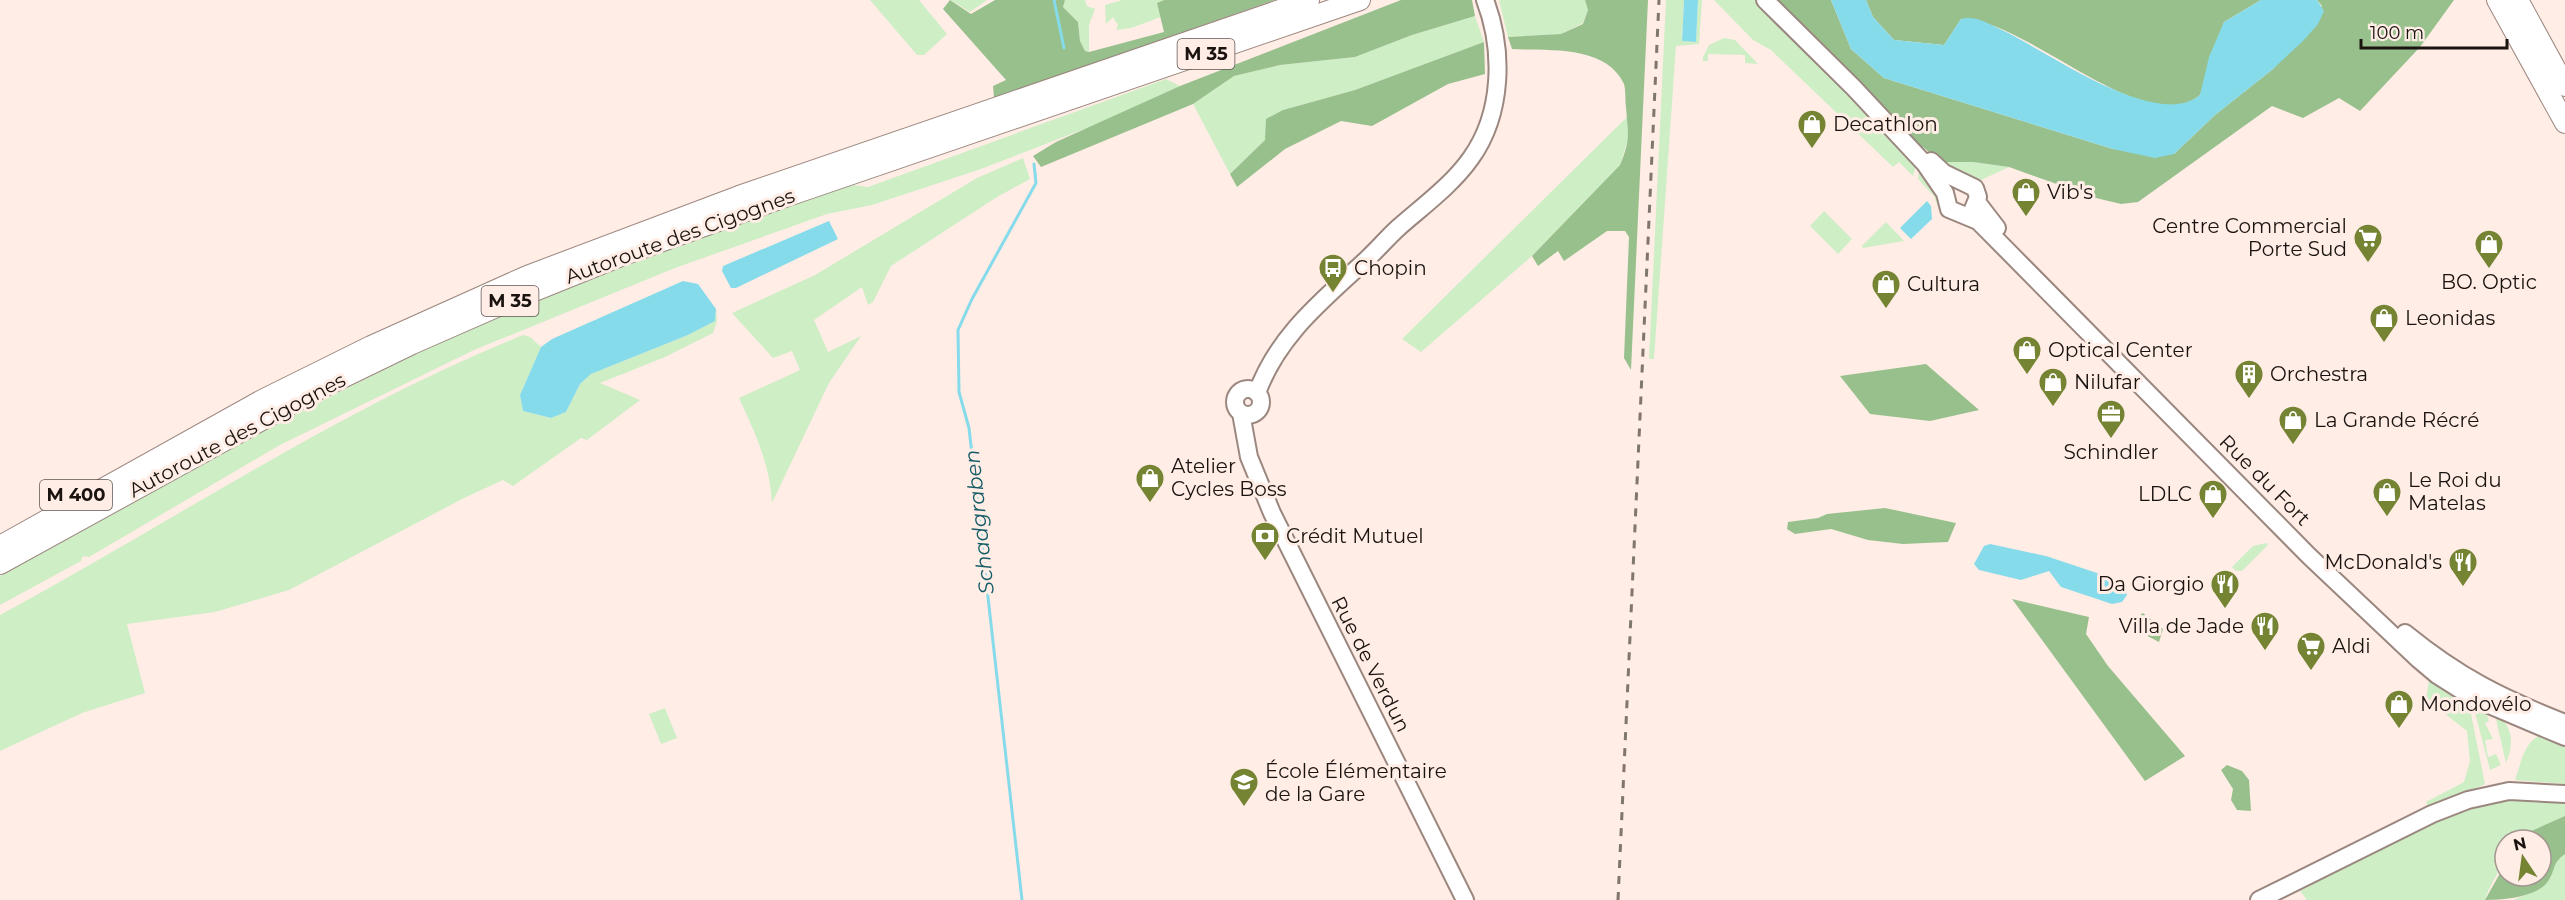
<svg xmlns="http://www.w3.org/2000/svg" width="2565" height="900" font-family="Montserrat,sans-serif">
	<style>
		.green { fill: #ceeec6 }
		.forest { fill: #97c08c }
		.water { fill: #86dbeb }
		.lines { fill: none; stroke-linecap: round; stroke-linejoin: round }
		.stream { stroke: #86dbeb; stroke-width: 3 }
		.secondary-casing { stroke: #9b877f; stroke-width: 20 }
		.trunk-casing { stroke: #9b877f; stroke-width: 22 }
		.secondary { stroke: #fff; stroke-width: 16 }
		.trunk { stroke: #fff; stroke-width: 20 }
		.rail { stroke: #817570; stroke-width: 3; stroke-dasharray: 8 8; stroke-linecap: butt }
		.labels { text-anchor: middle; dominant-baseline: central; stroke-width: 6; stroke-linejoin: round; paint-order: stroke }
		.shield { fill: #ffede6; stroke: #5f5450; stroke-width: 1.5 }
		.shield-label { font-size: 18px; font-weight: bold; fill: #1a1310 }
		.poi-label { font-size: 20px; fill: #1a1310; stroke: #ffede6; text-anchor: start }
		.street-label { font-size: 20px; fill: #1a1310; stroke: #ffede6 }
		.water-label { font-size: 21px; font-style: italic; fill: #145c67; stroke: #ffede6 }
	</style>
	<rect width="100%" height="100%" fill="#ffede6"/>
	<path class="green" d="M870 0H919L947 34 924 55H917Z
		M951 0H987L970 12Z
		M1065 0H1085L1087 6 1095 9 1089 25V52L1085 51 1080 41 1078 22 1063 7Z
		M1122 0H1164L1157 3 1161 17 1131 28 1116 30 1118 25 1113 17 1106 24 1105 5Z
		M1499 0H1585L1588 10 1583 23 1561 34 1508 37Z
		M1666 0H1684L1682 41 1696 42 1698 0H1702L1699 44 1676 46 1654 359H1649Z
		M1714 0H1758L1900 142 1916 165 1913 176 1899 162 1893 167 1771 50 1753 40Z
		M1475 16 1484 42 1355 90 1283 110 1265 140 1230 174 1193 104 1234 76 1280 65 1355 57 1412 35Z
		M1724 38 1735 40 1758 64 1745 63V55L1708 54V61H1703V57L1709 45Z
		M1166 79 1180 86 1097 124 981 169 872 205 827 214 675 268 474 350 280 445 89 557 83 556 81 561 0 605V576C143 499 282 417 429 348 567 285 709 234 852 185L868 187Z
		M1627 117 1630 127 1629 137 1620 165 1532 256 1421 352 1402 339Z
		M1023 158 1030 179 997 197 891 266 873 302 868 305 862 287 814 320 828 352 861 336 829 383 772 503C770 464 755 433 739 398L800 370 792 351 773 358 732 313 815 275 977 178Z
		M1941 162H1973L2009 167 1981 180 1956 171Z
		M1920 166 1937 184 1942 218 1934 196 1918 179Z
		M1824 211 1852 239 1838 254 1810 226Z
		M1886 222 1904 241 1863 248 1862 246Z
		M716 309 717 321 713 333 665 357 600 383 640 400 587 440 581 438 513 486 503 480 464 498 289 590 215 612 127 624 145 693 82 713 0 751V615C174 521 339 409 523 335L530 337 541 347 520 395 523 411 551 418 566 412 580 384 591 374 688 335 715 321Z
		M2266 543 2268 545 2242 571H2236L2232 567 2253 546Z
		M2429 680 2469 704 2485 784 2429 810 2426 802 2464 782 2470 761 2467 731 2426 699Z
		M2473 705 2486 712 2489 721 2485 723 2493 739 2485 740 2488 757 2496 754 2501 765 2490 770Z
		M665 708 677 738 661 744 649 714Z
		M2495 715C2514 725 2514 745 2506 763Z
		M2546 733 2565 740V784L2515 780C2522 760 2524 739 2546 733Z
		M2565 797V816L2511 840H2505C2505 871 2493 875 2485 900H2307L2300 891 2312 885 2309 880 2410 831 2486 799Z
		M2565 854V900H2514C2525 894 2544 890 2550 878 2557 865 2552 864 2565 854Z"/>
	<path class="forest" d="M950 0 971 14 995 0H1065L1063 7 1078 22 1080 41 1085 51 1089 52 1164 32 1157 3 1164 0H1275L994 98 993 86 1006 80 943 9Z
		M1401 0H1472L1475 16 1412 35 1355 57 1280 65 1234 76 1193 104 1041 167 1033 156 1056 142 1180 86Z
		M1585 0H1648L1631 370 1624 358 1629 237 1625 231H1607L1564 261 1558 251 1538 266 1532 256 1620 165C1631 139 1628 134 1626 107 1625 101 1626 91 1624 84 1606 44 1547 51 1512 49L1508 37 1561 34 1583 24 1588 10Z
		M1773 0H1831L1851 49 1884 78 2113 149 2174 154 2215 115 2273 69 2322 6 2317 0H2454L2420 47 2360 111 2339 98 2303 118 2272 106 2138 202 2121 204 2096 198 2009 167 1973 162H1941L1918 143Z
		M1866 0H2261L2224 22 2200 95C2144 141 2025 17 1961 19L1944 45 1894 40 1873 17Z
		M1484 42 1485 74 1448 84 1372 126 1341 121 1285 149 1237 187 1230 174 1265 140 1266 119 1283 110 1355 90Z
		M1926 364 1979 410 1930 421 1870 414 1840 376Z
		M1885 508 1956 523 1948 542 1903 544 1868 540 1831 529 1795 534 1787 529 1788 522 1818 518 1827 514Z
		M2012 599 2089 617 2086 634 2108 666 2185 756 2145 781Z
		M2143 613 2163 629 2159 642 2126 625Z
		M2227 765 2242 771 2249 780 2251 811 2237 810 2231 800 2233 789 2221 770Z
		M2565 816V854C2552 864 2557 865 2550 878 2541 897 2504 900 2485 900L2499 875 2505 853V876H2541V840H2511Z"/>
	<path class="water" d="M1684 0H1698L1696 42 1682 41Z
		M1831 0H1866L1873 17 1894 40 1944 45 1961 19C1975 15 1987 23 2000 29 2044 49 2156 132 2200 95L2209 57 2224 22 2261 0H2317L2324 11 2318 24 2303 41 2273 69 2215 115 2174 154 2155 158 2113 149 1884 78 1851 49Z
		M1927 201 1931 206 1932 219 1911 239 1900 228Z
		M829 221 838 239 736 288H731L722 271 723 266Z
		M683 281 698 284 716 309 715 321 688 335 591 374 580 384 566 412 551 418 523 411 520 395 541 347 552 339Z
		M1990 544 2046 556 2124 582 2127 595 2122 602 2112 604 2061 587 2049 571 2021 580 1979 570 1974 564 1984 546Z"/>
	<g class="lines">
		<path class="stream" d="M1054 0 1064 48
			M1022 900 969 428 959 392 958 330 972 299 1036 183 1034 164"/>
		<g class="secondary-casing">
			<path id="secondary" d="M1765 0 1854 88 1925 164 1945 193 1949 209 1978 221 1987 230 2309 556 2418 659 2437 675 2475 699 2565 737
				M1931 161 1944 173 1975 188 1978 197 1973 209
				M1977 202 1997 228
				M1235 402a13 13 0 1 1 26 0a13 13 0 1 1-26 0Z
				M1257 393C1278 335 1323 300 1366 260 1377 250 1387 238 1398 228 1423 206 1452 185 1471 158 1503 113 1504 50 1485 0
				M1241 413 1249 457 1272 513 1465 900
				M2405 633C2459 677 2501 698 2565 723
				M2259 900 2432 814 2468 800 2509 791 2565 794"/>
		</g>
		<g class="trunk-casing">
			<path id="trunk" d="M2497 0 2565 123
				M2518 0 2565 86
				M0 546 264 399 371 346 527 276 739 196 1309 0
				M0 564 311 393 412 344 517 298 621 256 782 198 1360 0"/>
		</g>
		<use href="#secondary" class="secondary"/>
		<use href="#trunk" class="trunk"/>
		<path class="rail" d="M1618 900 1659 0"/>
	</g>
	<defs>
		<g id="shop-pin" transform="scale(1.5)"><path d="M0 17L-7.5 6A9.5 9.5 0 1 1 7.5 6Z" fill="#758432" stroke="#ffede6"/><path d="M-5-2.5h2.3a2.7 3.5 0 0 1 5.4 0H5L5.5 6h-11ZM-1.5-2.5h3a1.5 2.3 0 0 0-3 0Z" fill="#fff"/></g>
		<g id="supermarket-pin" transform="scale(1.5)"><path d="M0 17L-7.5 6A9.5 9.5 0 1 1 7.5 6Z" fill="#758432" stroke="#ffede6"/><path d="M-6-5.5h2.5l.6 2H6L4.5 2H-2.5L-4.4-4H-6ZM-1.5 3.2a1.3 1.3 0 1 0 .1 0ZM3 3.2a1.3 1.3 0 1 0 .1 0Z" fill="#fff"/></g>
		<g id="bus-pin" transform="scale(1.5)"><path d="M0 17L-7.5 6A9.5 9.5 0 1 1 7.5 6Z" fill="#758432" stroke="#ffede6"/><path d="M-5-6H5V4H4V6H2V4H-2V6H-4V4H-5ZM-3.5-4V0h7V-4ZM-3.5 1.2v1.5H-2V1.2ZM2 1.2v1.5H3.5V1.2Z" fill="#fff"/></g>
		<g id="building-pin" transform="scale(1.5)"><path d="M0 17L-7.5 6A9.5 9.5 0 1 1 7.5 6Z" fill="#758432" stroke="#ffede6"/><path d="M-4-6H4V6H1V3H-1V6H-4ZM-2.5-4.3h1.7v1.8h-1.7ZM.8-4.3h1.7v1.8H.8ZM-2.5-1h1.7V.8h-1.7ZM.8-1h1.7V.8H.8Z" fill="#fff"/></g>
		<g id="office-pin" transform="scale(1.5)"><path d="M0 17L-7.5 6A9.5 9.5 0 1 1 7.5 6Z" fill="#758432" stroke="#ffede6"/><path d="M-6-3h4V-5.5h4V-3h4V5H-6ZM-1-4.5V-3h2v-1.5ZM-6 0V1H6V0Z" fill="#fff"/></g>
		<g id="bank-pin" transform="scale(1.5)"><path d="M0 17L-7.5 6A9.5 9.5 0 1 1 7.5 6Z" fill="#758432" stroke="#ffede6"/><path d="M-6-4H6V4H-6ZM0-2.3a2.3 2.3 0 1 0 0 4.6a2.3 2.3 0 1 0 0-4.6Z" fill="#fff"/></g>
		<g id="restaurant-pin" transform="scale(1.5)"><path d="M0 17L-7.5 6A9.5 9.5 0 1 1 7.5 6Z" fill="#758432" stroke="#ffede6"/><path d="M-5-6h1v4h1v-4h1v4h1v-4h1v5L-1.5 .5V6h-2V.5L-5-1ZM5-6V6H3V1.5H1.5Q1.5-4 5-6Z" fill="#fff"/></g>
		<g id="school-pin" transform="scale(1.5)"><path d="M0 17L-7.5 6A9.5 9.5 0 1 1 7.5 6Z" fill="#758432" stroke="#ffede6"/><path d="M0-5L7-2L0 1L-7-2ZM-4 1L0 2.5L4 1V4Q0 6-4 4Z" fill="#fff"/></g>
	</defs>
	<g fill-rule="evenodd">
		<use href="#shop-pin" x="1812" y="124"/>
		<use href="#shop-pin" x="2026" y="192"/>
		<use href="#supermarket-pin" x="2368" y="238"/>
		<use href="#shop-pin" x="2489" y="244"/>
		<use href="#bus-pin" x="1333" y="268"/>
		<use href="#shop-pin" x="1886" y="284"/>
		<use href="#shop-pin" x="2384" y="318"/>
		<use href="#shop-pin" x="2027" y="350"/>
		<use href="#building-pin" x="2249" y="374"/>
		<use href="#shop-pin" x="2053" y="382"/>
		<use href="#office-pin" x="2111" y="414"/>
		<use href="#shop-pin" x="2293" y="420"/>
		<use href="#shop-pin" x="1150" y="478"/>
		<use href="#shop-pin" x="2387" y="492"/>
		<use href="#shop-pin" x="2213" y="494"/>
		<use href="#bank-pin" x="1265" y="536"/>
		<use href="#restaurant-pin" x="2463" y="562"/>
		<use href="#restaurant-pin" x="2225" y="584"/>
		<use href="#restaurant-pin" x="2265" y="626"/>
		<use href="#supermarket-pin" x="2311" y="646"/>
		<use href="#shop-pin" x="2399" y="704"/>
		<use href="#school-pin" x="1244" y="782"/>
	</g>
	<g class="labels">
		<g class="shield">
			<rect x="1177.5" y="39" width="57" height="30" rx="4.5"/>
			<rect x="481.5" y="286" width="57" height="30" rx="4.5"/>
			<rect x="40" y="480" width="72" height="30" rx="4.5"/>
		</g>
		<g class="shield-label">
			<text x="1206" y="54">M 35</text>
			<text x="510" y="301">M 35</text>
			<text x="76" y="495">M 400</text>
		</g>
		<g class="poi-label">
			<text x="1833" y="124">Decathlon</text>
			<text x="2047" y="192">Vib's</text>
			<text x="2347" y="226" text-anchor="end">Centre Commercial<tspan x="2347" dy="23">Porte Sud</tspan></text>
			<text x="1354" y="268">Chopin</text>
			<text x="2489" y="282" text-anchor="middle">BO. Optic</text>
			<text x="1907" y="284">Cultura</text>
			<text x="2405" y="318">Leonidas</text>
			<text x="2048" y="350">Optical Center</text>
			<text x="2270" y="374">Orchestra</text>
			<text x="2074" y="382">Nilufar</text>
			<text x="2314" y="420">La Grande Récré</text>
			<text x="2111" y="452" text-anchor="middle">Schindler</text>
			<text x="1171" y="466">Atelier<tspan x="1171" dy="23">Cycles Boss</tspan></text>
			<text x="2408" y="480">Le Roi du<tspan x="2408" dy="23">Matelas</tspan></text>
			<text x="2192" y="494" text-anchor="end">LDLC</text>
			<text x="1286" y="536">Crédit Mutuel</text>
			<text x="2442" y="562" text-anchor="end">McDonald's</text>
			<text x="2204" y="584" text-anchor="end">Da Giorgio</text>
			<text x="2244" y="626" text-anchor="end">Villa de Jade</text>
			<text x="2332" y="646">Aldi</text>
			<text x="2420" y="704">Mondovélo</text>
			<text x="1265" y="771">École Élémentaire<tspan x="1265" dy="23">de la Gare</tspan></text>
		</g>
		<g class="street-label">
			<text transform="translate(680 236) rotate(-20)">Autoroute des Cigognes</text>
			<text transform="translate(237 435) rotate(-28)">Autoroute des Cigognes</text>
			<text transform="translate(2265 480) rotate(45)">Rue du Fort</text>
			<text transform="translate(1371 664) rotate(63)">Rue de Verdun</text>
		</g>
		<g class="water-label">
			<text transform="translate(979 522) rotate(-96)">Schadgraben</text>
		</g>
	</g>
	<g transform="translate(2523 858) rotate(347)"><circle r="28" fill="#ffede6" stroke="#a39690" stroke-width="1.5"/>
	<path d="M0-4.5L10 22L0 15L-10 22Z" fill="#758432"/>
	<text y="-9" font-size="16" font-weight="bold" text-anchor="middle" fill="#1a1310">N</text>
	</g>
	<path d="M2361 39v9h146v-9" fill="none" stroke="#1a1310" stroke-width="3"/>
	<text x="2370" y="39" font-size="18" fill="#1a1310" stroke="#ffede6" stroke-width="4.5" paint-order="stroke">100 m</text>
</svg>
